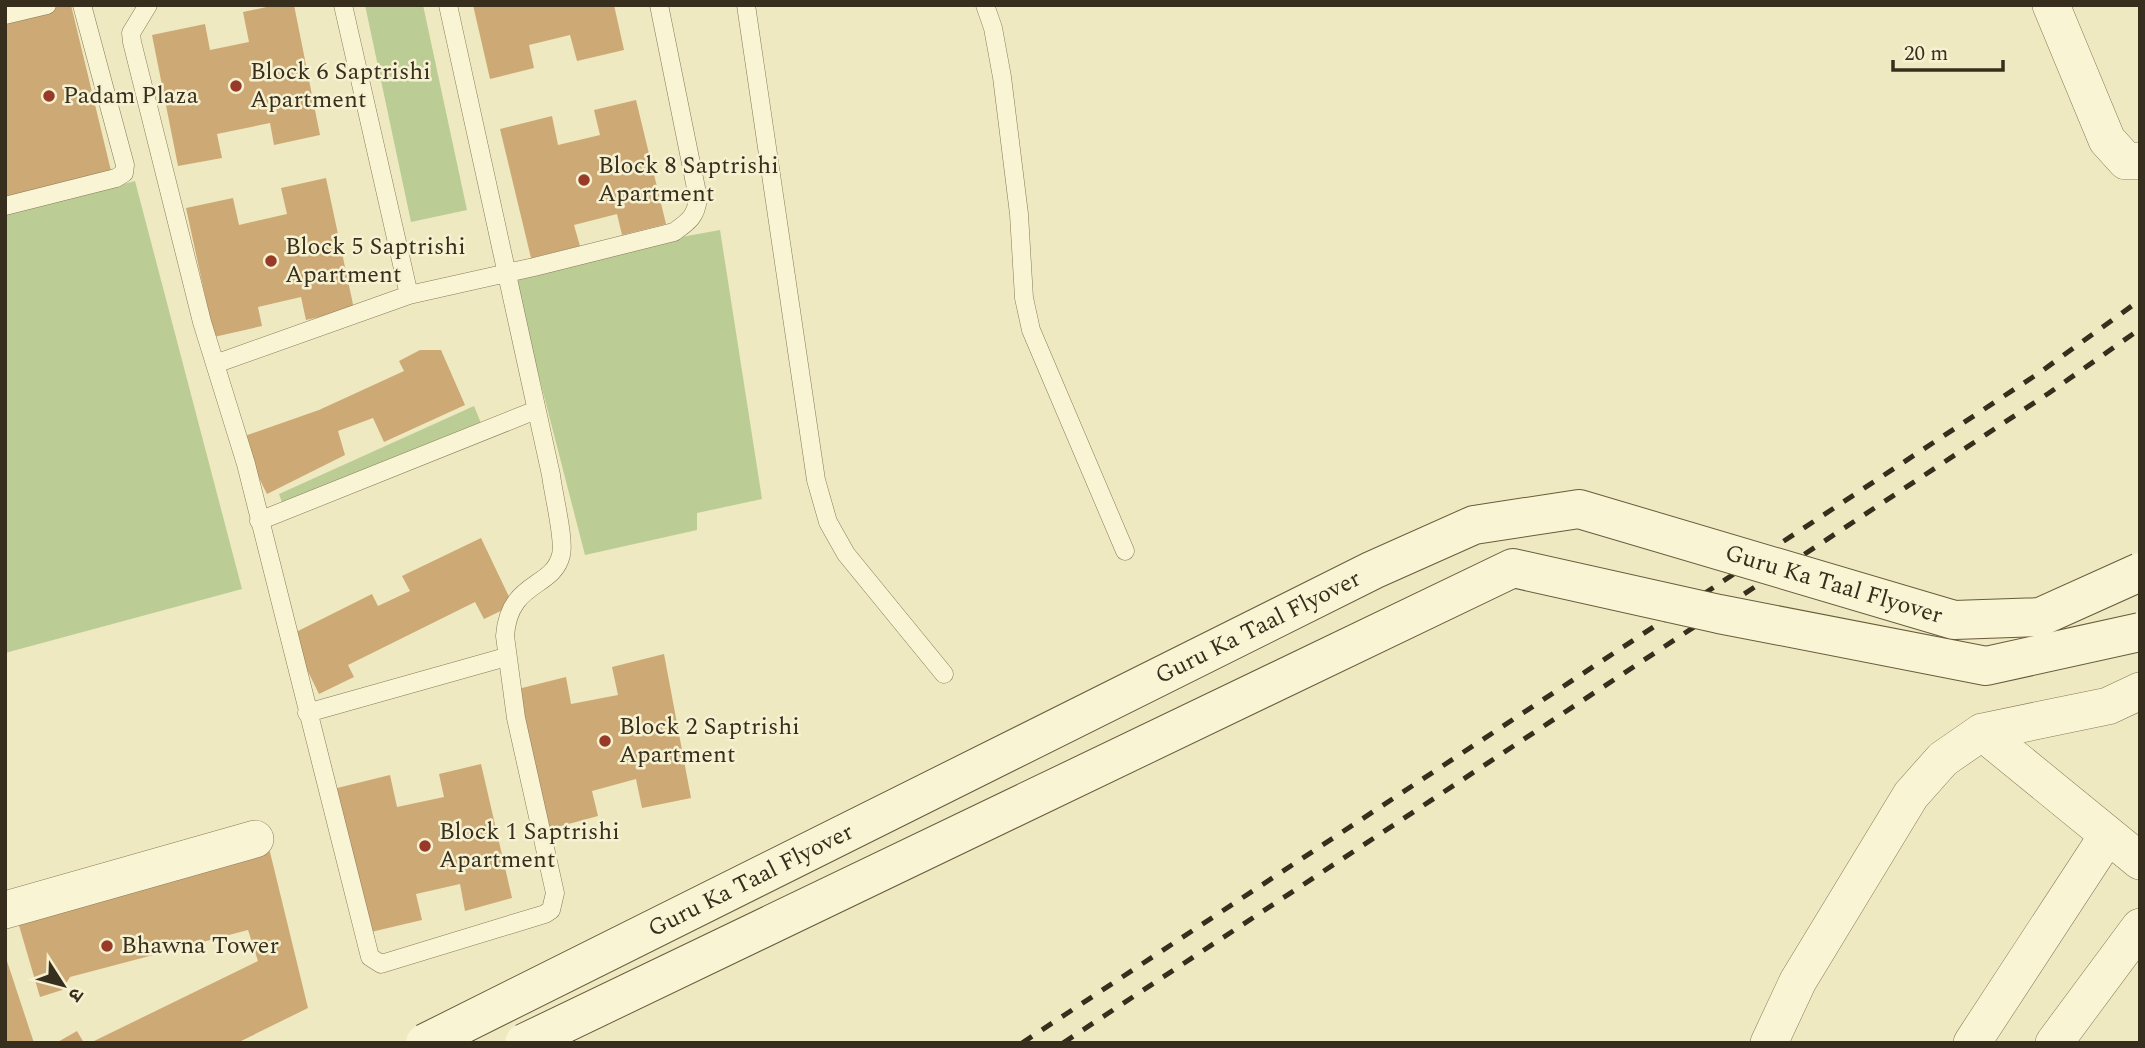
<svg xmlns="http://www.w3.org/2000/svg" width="2145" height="1048" font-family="Spectral,'Noto Sans Devanagari',serif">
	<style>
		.green { fill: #bccc95 }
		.building { fill: #cda976 }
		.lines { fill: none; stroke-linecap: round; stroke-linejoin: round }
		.lane-casing { stroke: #877a58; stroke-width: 19 }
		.street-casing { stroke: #877a58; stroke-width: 38 }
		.lane { stroke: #f9f4d4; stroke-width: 18 }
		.street { stroke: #f9f4d4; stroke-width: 37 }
		.rail { stroke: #372e1d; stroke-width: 5; stroke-dasharray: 12 12; stroke-linecap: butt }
		.secondary-bridge-casing { stroke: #695b3b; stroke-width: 40; stroke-linecap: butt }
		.secondary-bridge { stroke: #f9f4d4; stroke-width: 38 }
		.poi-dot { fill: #973b28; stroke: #f6f1d0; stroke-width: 2.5 }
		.labels { text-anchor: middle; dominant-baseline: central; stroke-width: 5; stroke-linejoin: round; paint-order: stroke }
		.poi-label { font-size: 24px; fill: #372e1d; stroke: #f6f1d0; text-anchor: start }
		.street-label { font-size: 24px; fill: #372e1d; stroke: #f6f1d0 }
	</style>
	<rect width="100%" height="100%" fill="#eee9c1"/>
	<path class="green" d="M365 5H423L467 210 411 222Z
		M135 181 242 589 5 653V215Z
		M720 230 762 499 697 513V530L585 555 511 268Z
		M474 406 487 438 288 519 279 494Z"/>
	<path class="building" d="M57 5H71L112 175 5 202V18Z
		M276 5H294L320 135 274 145 270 123 217 134 222 158 178 166 152 35 205 24 210 50 249 42 243 12Z
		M473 5H614L624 50 577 61 570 35 529 45 534 68 490 79Z
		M636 100 666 224 622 235 617 214 574 225 580 246 531 258 500 129 552 116 558 145 600 135 594 110Z
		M326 178 354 309 306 320 301 297 258 307 262 326 214 337 186 208 233 198 239 225 287 214 281 188Z
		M420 350H441L465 405 384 442 373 418 338 431 345 455 267 494 239 438 319 410 404 371 399 361Z
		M481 538 513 605 484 619 475 602 348 665 354 677 319 694 290 635 372 594 378 606 410 591 402 576Z
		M664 654 691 798 642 808 636 779 592 791 598 816 550 829 518 689 566 677 571 704 618 695 612 667Z
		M481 764 512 898 465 911 460 884 416 894 422 920 371 932 337 788 390 775 397 807 444 797 439 774Z
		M269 848 308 1008 237 1043H90L258 961 248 930 70 977 62 990 40 997 18 922Z
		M5 958H6L34 1043H5Z
		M77 1031 84 1043H56Z"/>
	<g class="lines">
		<g class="lane-casing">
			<path id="lane" d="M148 5 131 33 132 42 202 322 246 464 370 957 381 964 545 914 551 910 555 893 516 718 505 636C509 580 553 589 561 555 565 540 553 493 551 475L448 5
				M343 5 409 295
				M746 5 816 480 828 522 846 554 944 674
				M985 5 993 28 1002 77 1019 214 1024 298 1031 330 1125 551
				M5 15 47 5
				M5 206 116 178 124 173 125 165 82 5
				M215 364 409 295 534 267 674 232C688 222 696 217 698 198L659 5
				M259 521 536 410
				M307 713 506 657"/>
		</g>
		<g class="street-casing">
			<path id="street" d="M2051 5 2107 140 2126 161H2140
				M1982 732 2140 861
				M5 910 255 839
				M1769 1043 1798 981 1911 795 1943 759 1982 732 2108 706 2140 691
				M1972 1043 2108 835
				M2054 1043 2140 927"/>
		</g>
		<use href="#lane" class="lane"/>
		<use href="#street" class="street"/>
		<path class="rail" d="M1022 1043 2039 373 2140 300
			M1063 1043 2049 393 2140 329"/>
		<g class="secondary-bridge-casing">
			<g id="secondary-bridge">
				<path id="s1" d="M425 1043 1373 570 1474 525 1579 509 1954 620 2040 617 2140 572"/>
				<path d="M524 1043 1513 568 1719 614 1986 666 2140 632"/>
			</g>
		</g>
		<use href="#secondary-bridge" class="secondary-bridge"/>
	</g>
	<g class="poi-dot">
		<circle cx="236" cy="86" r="7"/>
		<circle cx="49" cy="96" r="7"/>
		<circle cx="584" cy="180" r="7"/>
		<circle cx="271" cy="261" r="7"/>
		<circle cx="605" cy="741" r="7"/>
		<circle cx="425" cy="846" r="7"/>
		<circle cx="107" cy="946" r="7"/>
	</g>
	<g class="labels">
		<g class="poi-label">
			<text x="250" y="72">Block 6 Saptrishi<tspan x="250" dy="28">Apartment</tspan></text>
			<text x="63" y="96">Padam Plaza</text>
			<text x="598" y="166">Block 8 Saptrishi<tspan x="598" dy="28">Apartment</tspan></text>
			<text x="285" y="247">Block 5 Saptrishi<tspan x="285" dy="28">Apartment</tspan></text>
			<text x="619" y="727">Block 2 Saptrishi<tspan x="619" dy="28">Apartment</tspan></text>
			<text x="439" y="832">Block 1 Saptrishi<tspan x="439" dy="28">Apartment</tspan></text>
			<text x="121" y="946">Bhawna Tower</text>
		</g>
		<g class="street-label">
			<text stroke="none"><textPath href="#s1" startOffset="1542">Guru Ka Taal Flyover</textPath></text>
			<text stroke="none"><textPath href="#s1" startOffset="931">Guru Ka Taal Flyover</textPath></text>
			<text stroke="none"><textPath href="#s1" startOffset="364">Guru Ka Taal Flyover</textPath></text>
		</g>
	</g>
	<rect width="2145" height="1048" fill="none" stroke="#372e1d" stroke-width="14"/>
	<g transform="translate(63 985) rotate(126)" stroke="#f6f1d0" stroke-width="5" paint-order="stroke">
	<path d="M0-5L12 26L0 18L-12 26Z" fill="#372e1d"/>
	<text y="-10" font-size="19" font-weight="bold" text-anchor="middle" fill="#372e1d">उ</text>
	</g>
	<path d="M1893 60v10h110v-10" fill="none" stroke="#372e1d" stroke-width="3.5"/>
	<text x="1904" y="60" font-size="21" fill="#372e1d" stroke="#f6f1d0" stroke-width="5" paint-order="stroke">20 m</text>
</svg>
